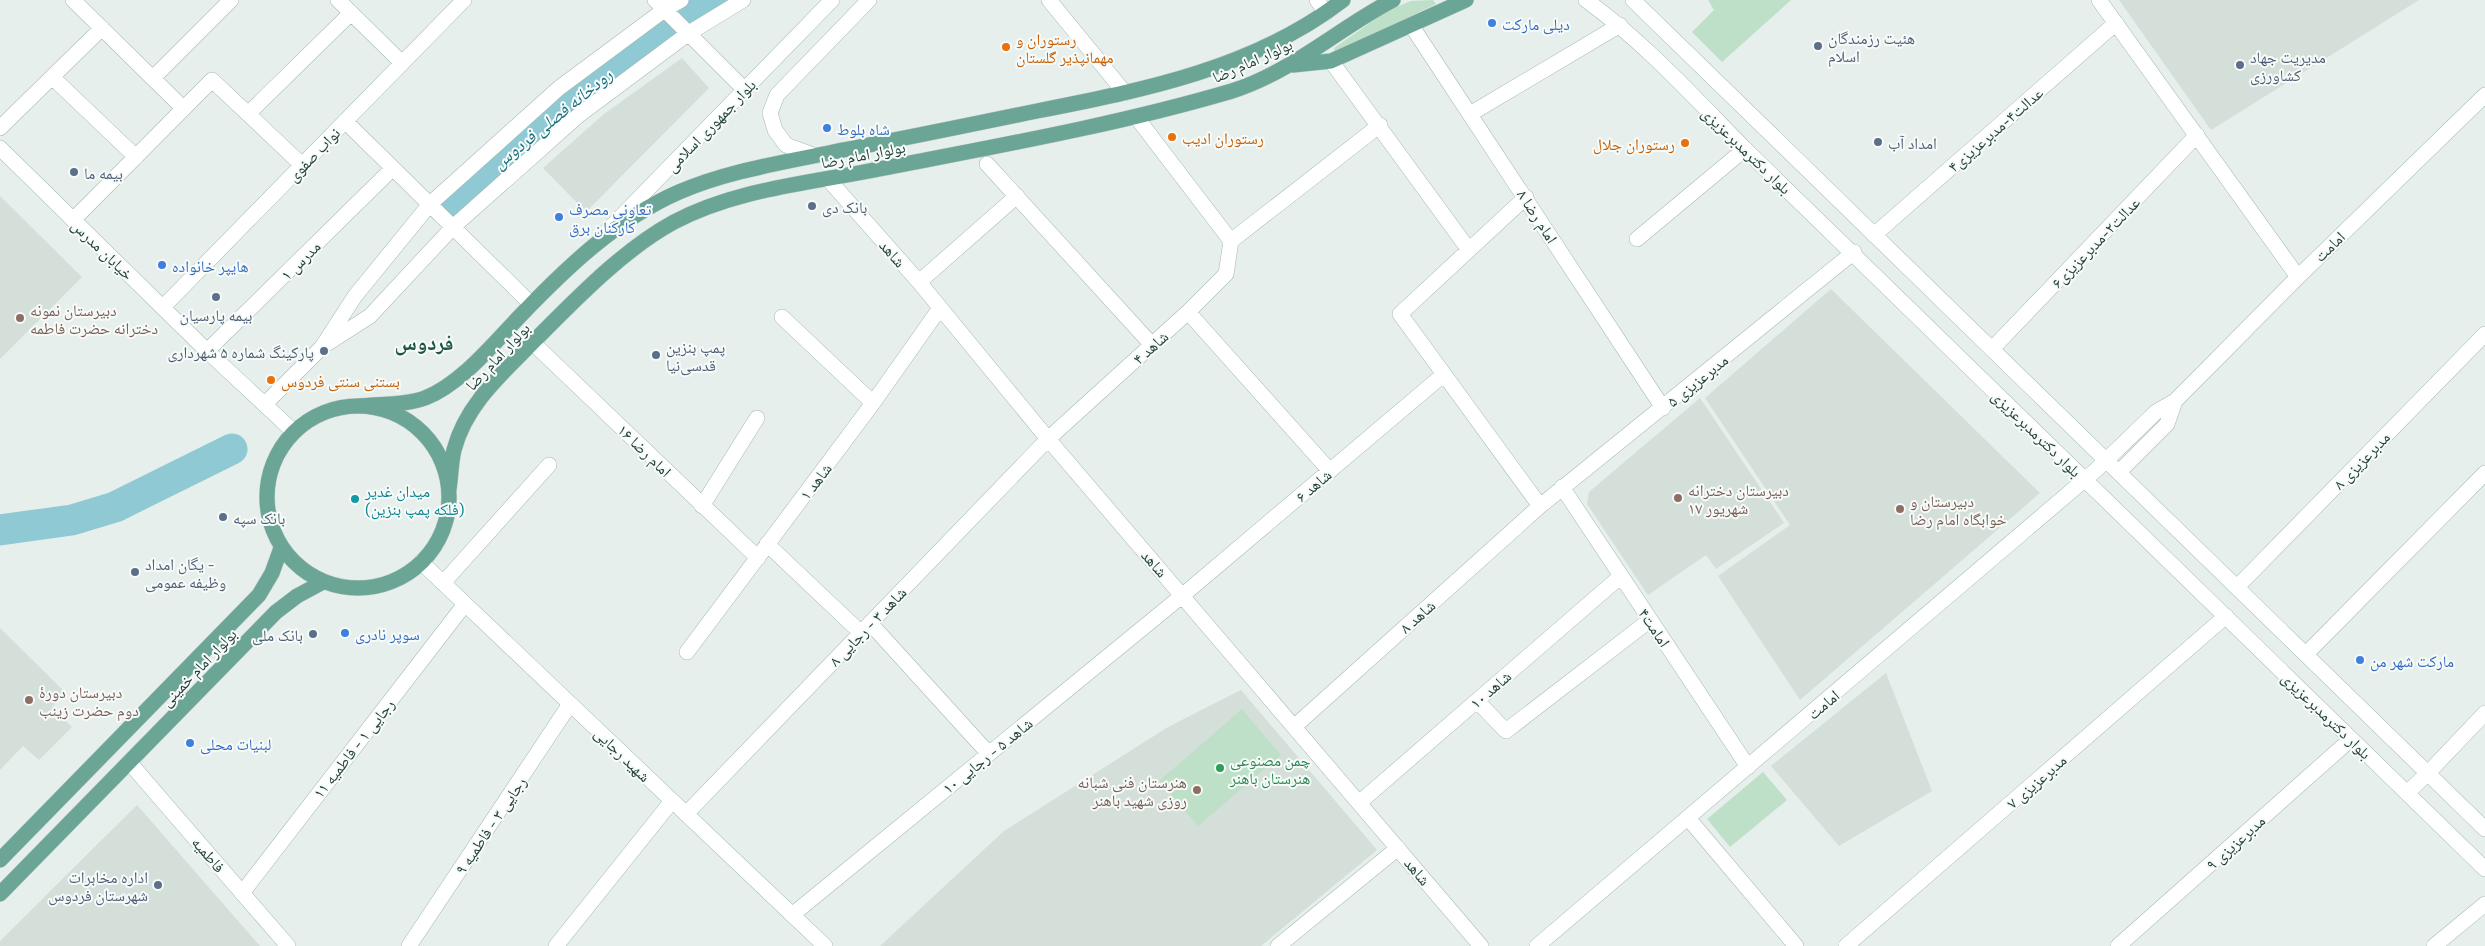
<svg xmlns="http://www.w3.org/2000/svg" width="2485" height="946" font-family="'Exo 2','Noto Naskh Arabic',sans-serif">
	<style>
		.built { fill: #d4dfda }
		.green { fill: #bfe0c8 }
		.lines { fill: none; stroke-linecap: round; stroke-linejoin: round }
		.river { stroke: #8ec9d4; stroke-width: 31 }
		.street-casing { stroke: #a8b8b2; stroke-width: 16 }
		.secondary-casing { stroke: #a4bbb3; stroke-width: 16 }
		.primary-casing { stroke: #c2cac8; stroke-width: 16 }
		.street { stroke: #fff; stroke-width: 15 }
		.secondary { stroke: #fff; stroke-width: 15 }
		.primary { stroke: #6aa596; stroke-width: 15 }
		.shop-dot { fill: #3f7fe0; stroke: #f7fbf9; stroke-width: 2 }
		.service-dot { fill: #5c6f8a; stroke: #f7fbf9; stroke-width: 2 }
		.food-dot { fill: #e8710a; stroke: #f7fbf9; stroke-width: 2 }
		.education-dot { fill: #8d6e63; stroke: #f7fbf9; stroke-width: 2 }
		.culture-dot { fill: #0f9aa8; stroke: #f7fbf9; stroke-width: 2 }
		.leisure-dot { fill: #2e9e5b; stroke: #f7fbf9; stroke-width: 2 }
		.labels { text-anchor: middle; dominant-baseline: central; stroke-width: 4; stroke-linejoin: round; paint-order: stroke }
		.shop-label { font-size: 16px; fill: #366cbe; stroke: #f7fbf9; text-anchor: start }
		.service-label { font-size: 16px; fill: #4e5e75; stroke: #f7fbf9; text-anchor: start }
		.food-label { font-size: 16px; fill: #c56008; stroke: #f7fbf9; text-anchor: start }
		.street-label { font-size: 16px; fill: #24423a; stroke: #f7fbf9 }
		.education-label { font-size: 16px; fill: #785e54; stroke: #f7fbf9; text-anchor: start }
		.culture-label { font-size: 16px; fill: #0d838f; stroke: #f7fbf9; text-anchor: start }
		.leisure-label { font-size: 16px; fill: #27864d; stroke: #f7fbf9; text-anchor: start }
		.water-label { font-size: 18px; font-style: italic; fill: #1c6f80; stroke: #f7fbf9 }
		.district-label { font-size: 21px; font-weight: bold; fill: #1f5548; stroke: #f7fbf9 }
	</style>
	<rect width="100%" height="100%" fill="#e6efeb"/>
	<path class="built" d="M2119 0H2419L2211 130Z
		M682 58 709 88 586 212 543 168 604 114Z
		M0 196 82 277 0 359Z
		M1831 289 2040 493 1800 700 1718 576 1790 525 1705 398Z
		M1700 398 1784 523 1716 569 1706 555 1648 595 1587 504 1589 492Z
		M0 628 66 693 52 707 72 727 39 760 23 746 0 770Z
		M1886 673 1932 791 1839 846 1771 766Z
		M1241 690 1377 850 1261 946H880L1004 831 1168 727Z
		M137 805 260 946H0V941Z"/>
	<path class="green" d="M1433 0 1436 4 1335 53 1334 48 1387 11 1411 1Z
		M1708 0H1791L1722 62 1692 32 1714 10Z
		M1242 709 1281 755 1198 826 1159 781Z
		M1763 772 1787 800 1730 847 1707 819Z"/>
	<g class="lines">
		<path class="river" d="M690 13 713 0
			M444 208 566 102 664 32
			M0 530 72 520 115 507 232 449"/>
		<g class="street-casing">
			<path id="street" d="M73 0 183 108
				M338 0 402 63
				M655 0 744 89
				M1049 0 1125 93
				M1317 0 1326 13
				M2099 0 2298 277
				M1411 25 1663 408
				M1331 61 1469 250
				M52 77 136 157
				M153 78 231 0
				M248 114 351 13
				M1470 114 1620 25
				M1137 118 1231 241
				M345 121 531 304
				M0 128 102 28
				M987 164 1152 345
				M828 179 919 282 1048 439 1481 946
				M1526 197 1400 314 1540 506
				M73 220 212 80 302 165
				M1874 235 2116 23
				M1637 239 1745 149
				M1231 241 1380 125
				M919 282 1017 196
				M163 307 464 0
				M1188 312 1330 471
				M782 317 873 403
				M328 343 370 316 453 227 579 115 689 33 743 0
				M533 343 758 558
				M1992 349 2197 135
				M207 351 393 168
				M265 404 322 347 355 296 430 204 559 88 664 10 681 0
				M1562 487 1748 767
				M702 506 757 418
				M767 544 860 632
				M443 583 549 465
				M2237 587 2485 334
				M870 623 989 754
				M687 652 873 403 940 308
				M2306 654 2485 473
				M1477 701 1506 731 1650 620
				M1295 726 1540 506 1854 252
				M2428 773 2485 713
				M1360 802 1621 576
				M686 814 1048 439 1188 312 1226 274 1231 241
				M1688 818 1796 946
				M242 893 465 604
				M792 915 1183 595 1443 375
				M409 946 570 704
				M556 946 672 801
				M1278 946 1398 848
				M1846 946 2226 616
				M2118 946 2351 739
				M2434 946 2485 904"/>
		</g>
		<g class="secondary-casing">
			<path id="secondary" d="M1586 0C1645 43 1694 97 1745 149L2485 869
				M1633 0 2485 829
				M0 148 207 351 294 432
				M816 156 786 145 775 130 770 113 777 95 869 0
				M608 230 832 0
				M2119 472 2167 424 2175 401
				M421 562 825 946
				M129 762 288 946
				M2407 793 2428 773
				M1537 946 2096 470 2156 412 2175 401 2298 277 2485 95"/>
		</g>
		<g class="primary-casing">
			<path id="primary" d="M1293 65 1331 61 1466 0
				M267 497a91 91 0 1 1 182 0a91 91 0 1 1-182 0Z
				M360 406C382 404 405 405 425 398 461 384 494 343 520 316 566 268 617 219 679 192 728 171 781 163 833 152 901 139 969 125 1037 111 1144 90 1255 68 1343 0
				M449 489C451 476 451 462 454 450 466 403 505 371 537 338 577 298 624 249 674 222 735 190 803 184 869 171 991 147 1113 126 1232 91 1292 72 1339 28 1393 0
				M0 860 259 595 272 573 281 548
				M0 894 276 612 297 596 323 582"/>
		</g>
		<use href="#street" class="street"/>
		<use href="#secondary" class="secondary"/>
		<use href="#primary" class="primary"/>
	</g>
	<g class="shop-dot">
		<circle cx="1492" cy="23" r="5"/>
		<circle cx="827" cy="128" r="5"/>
		<circle cx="559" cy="217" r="5"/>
		<circle cx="162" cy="265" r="5"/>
		<circle cx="345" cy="633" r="5"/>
		<circle cx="2360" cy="660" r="5"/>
		<circle cx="190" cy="743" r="5"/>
	</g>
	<g class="service-dot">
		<circle cx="1818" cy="46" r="5"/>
		<circle cx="2240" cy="65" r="5"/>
		<circle cx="1878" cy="142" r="5"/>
		<circle cx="74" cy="172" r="5"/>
		<circle cx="812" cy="206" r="5"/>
		<circle cx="216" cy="297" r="5"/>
		<circle cx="324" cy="351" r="5"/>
		<circle cx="656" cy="355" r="5"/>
		<circle cx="223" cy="517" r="5"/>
		<circle cx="135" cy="572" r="5"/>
		<circle cx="313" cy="634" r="5"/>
		<circle cx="158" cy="885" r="5"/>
	</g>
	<g class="food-dot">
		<circle cx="1006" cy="47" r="5"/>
		<circle cx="1172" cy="137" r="5"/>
		<circle cx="1685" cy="143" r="5"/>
		<circle cx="271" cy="380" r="5"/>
	</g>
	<g class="education-dot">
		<circle cx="20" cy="318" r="5"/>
		<circle cx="1678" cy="498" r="5"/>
		<circle cx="1900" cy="509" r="5"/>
		<circle cx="29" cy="700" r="5"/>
		<circle cx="1197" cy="790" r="5"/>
	</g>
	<circle class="culture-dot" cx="355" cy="499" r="5"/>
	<circle class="leisure-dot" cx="1220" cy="768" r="5"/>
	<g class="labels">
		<g class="shop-label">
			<text x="1502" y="23">دیلی مارکت</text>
			<text x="837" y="128">شاه بلوط</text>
			<text x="569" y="208">تعاونی مصرف<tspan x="569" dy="18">کارکنان برق</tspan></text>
			<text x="172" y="265">هایپر خانواده</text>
			<text x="355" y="633">سوپر نادری</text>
			<text x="2370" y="660">مارکت شهر من</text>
			<text x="200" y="743">لبنیات محلی</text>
		</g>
		<g class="service-label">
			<text x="1828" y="37">هئیت رزمندگان<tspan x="1828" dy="18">اسلام</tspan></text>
			<text x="2250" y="56">مدیریت جهاد<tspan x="2250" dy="18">کشاورزی</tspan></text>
			<text x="1888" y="142">امداد آب</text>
			<text x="84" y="172">بیمه ما</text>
			<text x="822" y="206">بانک دی</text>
			<text x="216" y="314" text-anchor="middle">بیمه پارسیان</text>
			<text x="666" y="346">پمپ بنزین<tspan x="666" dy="18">قدسی‌نیا</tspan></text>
			<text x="314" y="351" text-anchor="end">پارکینگ شماره ۵ شهرداری</text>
			<text x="233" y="517">بانک سپه</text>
			<text x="145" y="563">یگان امداد -<tspan x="145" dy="18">وظیفه عمومی</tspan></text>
			<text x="303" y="634" text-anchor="end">بانک ملی</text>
			<text x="148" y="876" text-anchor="end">اداره مخابرات<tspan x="148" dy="18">شهرستان فردوس</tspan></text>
		</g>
		<g class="food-label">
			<text x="1016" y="38">رستوران و<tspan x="1016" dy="18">مهمانپذیر گلستان</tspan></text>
			<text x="1182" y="137">رستوران ادیب</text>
			<text x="1675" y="143" text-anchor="end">رستوران جلال</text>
			<text x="281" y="380">بستنی سنتی فردوس</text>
		</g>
		<g class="street-label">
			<text transform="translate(1252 60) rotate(-24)">بولوار امام رضا</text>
			<text transform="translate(710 125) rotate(-46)">بلوار جمهوری اسلامی</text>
			<text transform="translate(1995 129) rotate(-41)">عدالت۴-مدبرعزیزی۴</text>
			<text transform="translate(1747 150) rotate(44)">بلوار دکترمدبرعزیزی</text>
			<text transform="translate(313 154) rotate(-46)">نواب صفوی</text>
			<text transform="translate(863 154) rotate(-11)">بولوار امام رضا</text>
			<text transform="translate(1538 216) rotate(57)">امام رضا ۸</text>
			<text transform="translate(2095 242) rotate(-46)">عدالت۲-مدبرعزیزی۶</text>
			<text transform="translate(2329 246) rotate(-44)">امامت</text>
			<text transform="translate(103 249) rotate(44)">خیابان مدرس</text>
			<text transform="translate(893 253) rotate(49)">شاهد</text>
			<text transform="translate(300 260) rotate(-45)">مدرس ۱</text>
			<text transform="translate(1150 347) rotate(-42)">شاهد ۴</text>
			<text transform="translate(497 356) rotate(-47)">بولوار امام رضا</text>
			<text transform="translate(1697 380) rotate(-39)">مدبرعزیزی ۵</text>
			<text transform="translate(2037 433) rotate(44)">بلوار دکترمدبرعزیزی</text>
			<text transform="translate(645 450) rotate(44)">امام رضا ۱۶</text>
			<text transform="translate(2361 460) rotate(-46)">مدبرعزیزی ۸</text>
			<text transform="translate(815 481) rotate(-53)">شاهد ۱</text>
			<text transform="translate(1313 485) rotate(-40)">شاهد ۶</text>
			<text transform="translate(1155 563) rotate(49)">شاهد</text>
			<text transform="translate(1417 616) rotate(-42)">شاهد ۸</text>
			<text transform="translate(867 626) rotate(-46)">شاهد ۳ - رجایی ۸</text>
			<text transform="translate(1655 627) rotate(56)">امامت۴</text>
			<text transform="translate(198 667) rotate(-46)">بولوار امام خمینی</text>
			<text transform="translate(1490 689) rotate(-41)">شاهد ۱۰</text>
			<text transform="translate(1823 704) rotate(-40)">امامت</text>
			<text transform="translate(2327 715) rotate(44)">بلوار دکترمدبرعزیزی</text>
			<text transform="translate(353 748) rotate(-52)">رجایی ۱ - فاطمیه ۱۱</text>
			<text transform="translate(623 754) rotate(44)">شهید رجایی</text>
			<text transform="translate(987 755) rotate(-39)">شاهد ۵ - رجایی ۱۰</text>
			<text transform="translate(2036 781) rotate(-41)">مدبرعزیزی ۷</text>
			<text transform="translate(490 825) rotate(-56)">رجایی ۳ - فاطمیه ۹</text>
			<text transform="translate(2235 842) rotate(-42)">مدبرعزیزی ۹</text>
			<text transform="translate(209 854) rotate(49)">فاطمیه</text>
			<text transform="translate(1418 871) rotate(50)">شاهد</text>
		</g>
		<g class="education-label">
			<text x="30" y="309">دبیرستان نمونه<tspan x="30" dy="18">دخترانه حضرت فاطمه</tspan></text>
			<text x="1688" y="489">دبیرستان دخترانه<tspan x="1688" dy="18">۱۷ شهریور</tspan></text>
			<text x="1910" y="500">دبیرستان و<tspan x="1910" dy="18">خوابگاه امام رضا</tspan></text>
			<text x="39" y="691">دبیرستان دورهٔ<tspan x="39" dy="18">دوم حضرت زینب</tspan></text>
			<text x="1187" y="781" text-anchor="end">هنرستان فنی شبانه‌<tspan x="1187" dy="18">روزی شهید باهنر</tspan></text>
		</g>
		<g class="culture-label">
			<text x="365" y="490">میدان غدیر<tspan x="365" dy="18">(فلکه پمپ بنزین)</tspan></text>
		</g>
		<g class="leisure-label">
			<text x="1230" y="759">چمن مصنوعی<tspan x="1230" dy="18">هنرستان باهنر</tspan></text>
		</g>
		<g class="water-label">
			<text transform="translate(552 118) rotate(-39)">رودخانه فصلی فردوس</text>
		</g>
		<g class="district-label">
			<text x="424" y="341">فردوس</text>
		</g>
	</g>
</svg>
